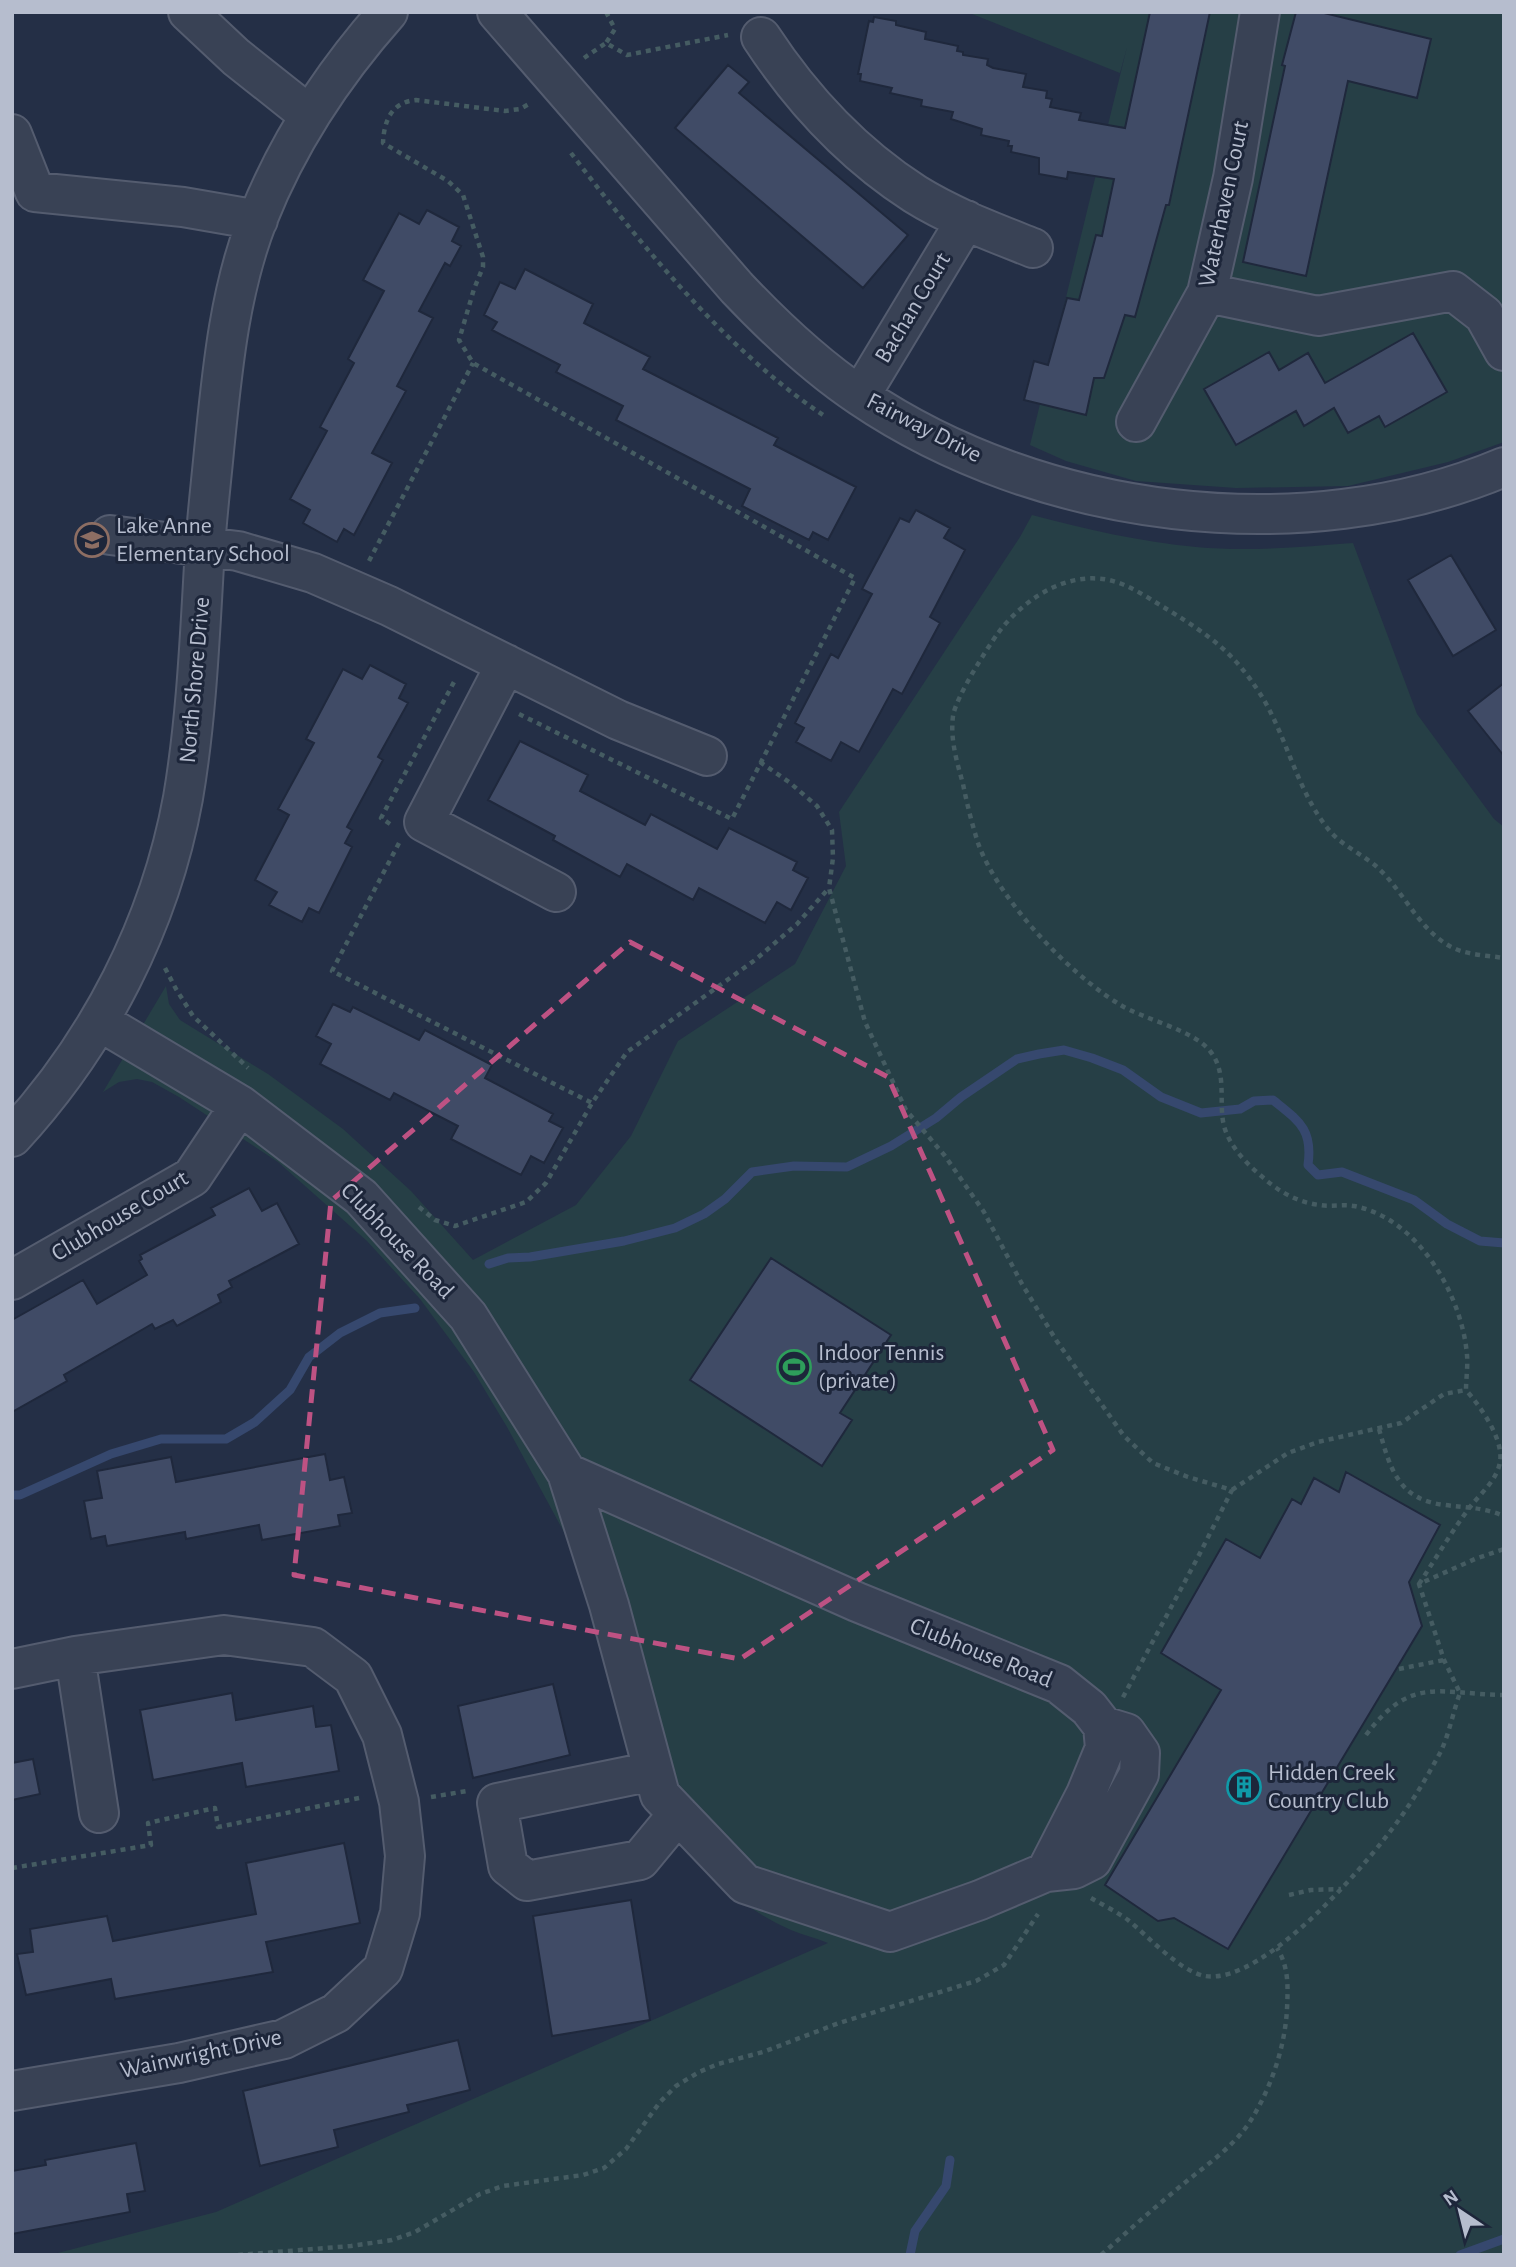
<svg xmlns="http://www.w3.org/2000/svg" width="1516" height="2267" font-family="'Alegreya Sans',sans-serif">
	<style>
		.green { fill: #263f46; fill-rule: evenodd }
		.lines { fill: none; stroke-linecap: round; stroke-linejoin: round }
		.stream { stroke: #36486e; stroke-width: 9 }
		.building { fill: #404b66; stroke: #1f283c; stroke-width: 2 }
		.minor-casing { stroke: #545c6f; stroke-width: 42 }
		.path { stroke: #455c62; stroke-width: 4.5; stroke-dasharray: 5 5; stroke-linecap: butt }
		.minor { stroke: #394255; stroke-width: 38 }
		.marked { fill: none; stroke: #be5283; stroke-width: 5; stroke-dasharray: 14 9; stroke-linejoin: round }
		.labels { text-anchor: middle; dominant-baseline: central; stroke-width: 6; stroke-linejoin: round; paint-order: stroke }
		.street-label { font-size: 24px; fill: #b6bdce; stroke: #1d263a }
		.poi-label { font-size: 24px; fill: #b6bdce; stroke: #1d263a; text-anchor: start }
	</style>
	<rect width="100%" height="100%" fill="#242f46"/>
	<path class="green" d="M967 12H1504V442L1448 462 1348 486 1236 488 1136 481 1066 461 1030 445 1127 47 1120 73Z
		M1032 515C1086 529 1140 542 1196 547 1249 552 1301 547 1353 543L1417 714 1494 819 1504 827V2255H50L216 2212 828 1943C816 1938 803 1935 791 1930 746 1911 710 1877 680 1840L591 1582 507 1427 474 1372 420 1299 367 1241 278 1162 179 1097 152 1082 137 1079 119 1082 103 1092 166 986 169 1004 180 1020 268 1074 343 1129 411 1191 473 1260 576 1205 631 1136 678 1041 795 964 846 866 839 812 1020 537ZM1347 1472 1440 1525 1409 1582 1421 1626 1228 1949 1174 1918 1158 1921 1105 1885 1221 1690 1161 1653 1226 1540 1260 1558 1292 1500 1301 1504 1315 1479 1339 1492Z"/>
	<g class="lines">
		<path class="stream" d="M489 1264 508 1258 530 1257 624 1241 675 1228 704 1214 725 1199 752 1172 794 1166 847 1167 891 1146 936 1118 961 1097 1017 1059 1039 1054 1064 1050 1092 1058 1123 1070 1161 1097 1201 1113 1240 1109 1254 1101 1273 1100C1299 1121 1313 1129 1308 1165L1318 1175 1342 1172 1414 1200 1447 1224 1480 1241 1504 1243
			M12 1495H20L111 1454 161 1439H226L255 1422 290 1390 309 1357 340 1333 380 1313 415 1308
			M910 2255 915 2231 946 2186 950 2160
			M1460 2255 1504 2239"/>
	</g>
	<path class="building" d="M1150 12H1210L1169 205H1166L1135 317 1125 315 1104 378H1094L1086 415 1024 400 1034 361 1048 365 1067 298 1079 300 1096 235 1102 236 1114 179 1068 172 1067 179 1039 174V158L1011 152 1012 146H1008L1009 141 981 135 982 129 951 119 953 112 921 106 922 100 890 93 892 88 860 81 861 74H858L869 21 873 22 874 17 896 21V25L926 32 925 39 958 46 957 51 963 52V55L988 59 987 65 993 68 1026 74 1023 87 1047 91 1046 98 1052 99 1050 107 1081 113 1079 120 1125 128Z
		M1296 12H1320L1431 39 1417 98 1348 81 1306 276 1243 262 1285 66 1282 65Z
		M728 65 749 82 739 93 908 235 863 288 675 128Z
		M427 210 459 227 452 241 461 246 450 266 445 263 419 311 433 318 397 386 406 391 372 453 392 463 354 535 344 529 337 542 303 523 310 510 290 499 327 431 320 427 354 363 348 359 384 291 363 280 399 213 419 224Z
		M525 269 593 304 584 323 650 357 643 369 778 438 774 445 856 487 828 540 813 532 809 540 742 506 750 489 616 420 623 406 556 372 560 365 492 330 497 322 484 315 500 282 515 289Z
		M1413 333 1447 392 1385 427 1379 416 1348 433 1334 408 1304 426 1296 411 1236 445 1204 389 1269 352 1279 370 1308 353 1325 383Z
		M916 510 950 528 944 538 965 550 930 617 940 623 902 694 893 689 859 752 841 742 831 761 796 742 804 728 795 723 831 654 838 658 872 594 862 589 900 518 909 522Z
		M1451 555 1496 630 1453 656 1408 580Z
		M370 665 406 684 399 698 408 703 378 757 383 760 347 827 352 830 345 843 352 847 319 913 309 908 302 922 269 905 277 892 255 880 289 815 278 809 314 743 306 739 343 669 362 679Z
		M1504 683V756L1468 711Z
		M520 741 588 775 580 791 645 825 651 814 717 849 729 828 797 862 793 870 808 878 791 910 777 902 765 923 699 888 693 900 627 864 620 877 553 840 555 836 488 800Z
		M333 1004 350 1012 353 1007 419 1040 425 1030 492 1065 485 1078 553 1114 549 1121 563 1128 544 1163 531 1156 521 1175 451 1139 458 1126 394 1093 390 1100 320 1064 331 1044 316 1036Z
		M249 1188 262 1211 277 1203 299 1244 229 1281 232 1287 218 1295 221 1302 177 1326 173 1320 155 1329 152 1324 64 1375 67 1381 12 1412V1320L83 1280 97 1304 147 1275 139 1261 142 1259 140 1255 215 1215 211 1208Z
		M771 1258 891 1335 840 1413 852 1420 822 1466 690 1380Z
		M325 1454 330 1480 344 1477 352 1513 338 1515 340 1526 262 1540 259 1525 186 1539 185 1532 107 1546 105 1536 91 1539 84 1501 102 1498 97 1471 171 1457 176 1482Z
		M1346 1472 1440 1525 1409 1582 1422 1626 1228 1949 1174 1918 1158 1921 1105 1885 1221 1690 1161 1653 1226 1539 1260 1558 1292 1499 1301 1504 1314 1478 1339 1492Z
		M553 1684 570 1755 473 1778 458 1706Z
		M232 1693 236 1720 313 1706 316 1727 331 1725 339 1771 246 1787 242 1763 153 1780 140 1710Z
		M33 1759 40 1794 12 1800V1763Z
		M344 1843 360 1923 266 1942 273 1972 115 1999 111 1979 26 1995 17 1954 33 1952 30 1929 107 1916 113 1941 256 1914 246 1863Z
		M631 1900 650 2020 552 2036 533 1916Z
		M458 2040 470 2090 407 2105 409 2112 334 2130 338 2147 260 2166 243 2091Z
		M136 2143 145 2191 127 2194 130 2212 12 2234V2171L46 2165 45 2160Z"/>
	<g class="lines">
		<g class="minor-casing">
			<path id="minor" d="M188 12 236 57 309 115
				M497 12 737 288C774 327 815 366 860 396 1040 518 1302 552 1504 467
				M761 37C801 98 853 154 915 194 952 217 993 232 1033 248
				M12 134 35 192 183 207 258 220
				M1207 293 1318 316 1453 291 1484 315 1504 351
				M860 396 966 220
				M1136 422 1207 293 1233 178 1260 12
				M110 535 238 551 313 573 389 606 618 720 707 756
				M506 664 424 822 556 892
				M99 1021 240 1105 361 1197 468 1316 567 1473 609 1605 660 1795 745 1884 890 1932 980 1900 1046 1872 1086 1794 1105 1748 1103 1726 1089 1708 1059 1684 857 1602 567 1473
				M12 1137C99 1043 160 924 183 798 197 716 200 631 205 548 207 516 211 483 214 451 222 372 229 292 258 218 289 140 333 74 388 12
				M12 1280 192 1177 240 1105
				M75 1656 99 1813
				M12 1669 75 1656 224 1635 313 1647 353 1677 382 1735 399 1802 405 1856 400 1913 383 1969 336 2013 284 2039 179 2063 12 2091
				M653 1771 497 1803 508 1866 527 1881 640 1860 678 1814
				M1046 1872 1074 1869 1092 1860 1139 1774 1140 1753 1126 1733 1103 1726"/>
		</g>
		<path class="path" d="M606 12 615 29 606 43
			M584 58 606 43 627 55 728 35
			M571 153C642 246 725 349 823 415
			M369 561 473 363
			M519 714 732 819 855 578 473 363 459 340 474 289 483 267V257L463 195 448 181 383 143C384 120 392 102 416 100L505 111 520 109 529 104
			M760 762 789 782 817 806 832 830 833 858 829 888 865 1022 906 1110 945 1156 984 1212 1022 1284 1056 1340 1124 1436 1153 1463 1188 1477 1232 1490 1198 1557 1122 1699
			M390 824 381 818 454 682 457 684
			M399 843 332 971 592 1103
			M165 968 176 989 193 1016 248 1068
			M419 1207 435 1220 455 1226 526 1202 546 1183 592 1103 627 1052 755 960 797 924 828 889
			M1379 1429C1390 1468 1398 1500 1445 1505 1467 1508 1482 1507 1504 1516
			M1232 1490 1288 1453 1318 1442 1401 1423 1444 1394 1466 1390
			M1419 1584C1436 1558 1452 1531 1470 1507 1481 1493 1497 1480 1500 1462 1504 1439 1480 1406 1466 1390 1466 1379 1468 1366 1467 1355 1462 1295 1418 1218 1354 1206 1343 1204 1331 1207 1320 1205 1300 1203 1281 1193 1266 1180 1249 1166 1230 1148 1224 1126 1218 1102 1228 1073 1210 1051 1194 1030 1142 1019 1119 1004 1068 973 998 899 978 843 972 824 967 804 963 784 957 762 950 740 953 716 956 697 986 650 998 633 1023 600 1065 571 1109 580 1131 585 1151 600 1170 611 1210 636 1233 652 1259 692 1287 735 1296 790 1329 830 1341 845 1362 854 1377 867 1406 893 1422 938 1461 951 1474 955 1490 956 1504 958
			M1399 1669 1444 1660
			M1366 1735C1411 1675 1438 1694 1504 1695
			M431 1797 467 1791
			M12 1868 151 1845 148 1823 215 1808 218 1827 364 1797
			M1289 1895 1311 1890 1341 1889
			M1091 1898C1103 1905 1117 1912 1128 1920 1148 1936 1179 1971 1205 1976 1265 1986 1377 1854 1407 1808 1419 1791 1430 1771 1440 1753 1449 1735 1453 1712 1460 1693L1444 1660 1419 1584 1475 1559 1504 1549
			M238 2255 351 2246 392 2240 415 2232 480 2194 503 2186 583 2175 604 2168 626 2149 660 2102 676 2086 699 2072 718 2064 763 2052 839 2023 976 1981 1004 1965 1038 1914
			M1101 2255C1128 2231 1154 2208 1182 2185 1206 2165 1234 2147 1251 2120 1271 2088 1285 2047 1287 2009 1288 1987 1289 1967 1277 1948"/>
		<use href="#minor" class="minor"/>
	</g>
	<path class="marked" d="M630 942 888 1077 1053 1450 740 1659 294 1575 331 1201Z"/>
	<defs>
		<g id="school-ring" transform="scale(1.75)"><circle r="9.5" fill="#1d263a" stroke="#8d6e63" stroke-width="1.5"/><path d="M0-5L7-2L0 1L-7-2ZM-4 1L0 2.5L4 1V4Q0 6-4 4Z" fill="#8d6e63"/></g>
		<g id="stadium-ring" transform="scale(1.75)"><circle r="9.5" fill="#1d263a" stroke="#2e9e5b" stroke-width="1.5"/><path d="M0-5a6.5 5 0 1 0 0 10a6.5 5 0 1 0 0-10ZM-3.5-1.8h7v3.6h-7Z" fill="#2e9e5b"/></g>
		<g id="building-ring" transform="scale(1.75)"><circle r="9.5" fill="#1d263a" stroke="#0f9aa8" stroke-width="1.5"/><path d="M-4-6H4V6H1V3H-1V6H-4ZM-2.5-4.3h1.7v1.8h-1.7ZM.8-4.3h1.7v1.8H.8ZM-2.5-1h1.7V.8h-1.7ZM.8-1h1.7V.8H.8Z" fill="#0f9aa8"/></g>
	</defs>
	<g fill-rule="evenodd">
		<use href="#school-ring" x="92" y="540"/>
		<use href="#stadium-ring" x="794" y="1367"/>
		<use href="#building-ring" x="1244" y="1787"/>
	</g>
	<g class="labels">
		<g class="street-label">
			<text transform="translate(1224 204) rotate(-78)">Waterhaven Court</text>
			<text transform="translate(913 308) rotate(-59)">Bachan Court</text>
			<text transform="translate(924 428) rotate(27)">Fairway Drive</text>
			<text transform="translate(195 680) rotate(-85)">North Shore Drive</text>
			<text transform="translate(120 1216) rotate(-31)">Clubhouse Court</text>
			<text transform="translate(397 1241) rotate(46)">Clubhouse Road</text>
			<text transform="translate(981 1653) rotate(22)">Clubhouse Road</text>
			<text transform="translate(201 2054) rotate(-12)">Wainwright Drive</text>
		</g>
		<g class="poi-label">
			<text x="116" y="526">Lake Anne<tspan x="116" dy="28">Elementary School</tspan></text>
			<text x="818" y="1353">Indoor Tennis<tspan x="818" dy="28">(private)</tspan></text>
			<text x="1268" y="1773">Hidden Creek<tspan x="1268" dy="28">Country Club</tspan></text>
		</g>
	</g>
	<rect width="1516" height="2267" fill="none" stroke="#b6bdce" stroke-width="28"/>
	<g transform="translate(1460 2211) rotate(325)" stroke="#1d263a" stroke-width="5" paint-order="stroke">
	<path d="M0-5L12 26L0 18L-12 26Z" fill="#b6bdce"/>
	<text y="-10" font-size="19" font-weight="bold" text-anchor="middle" fill="#b6bdce">N</text>
	</g>
</svg>
